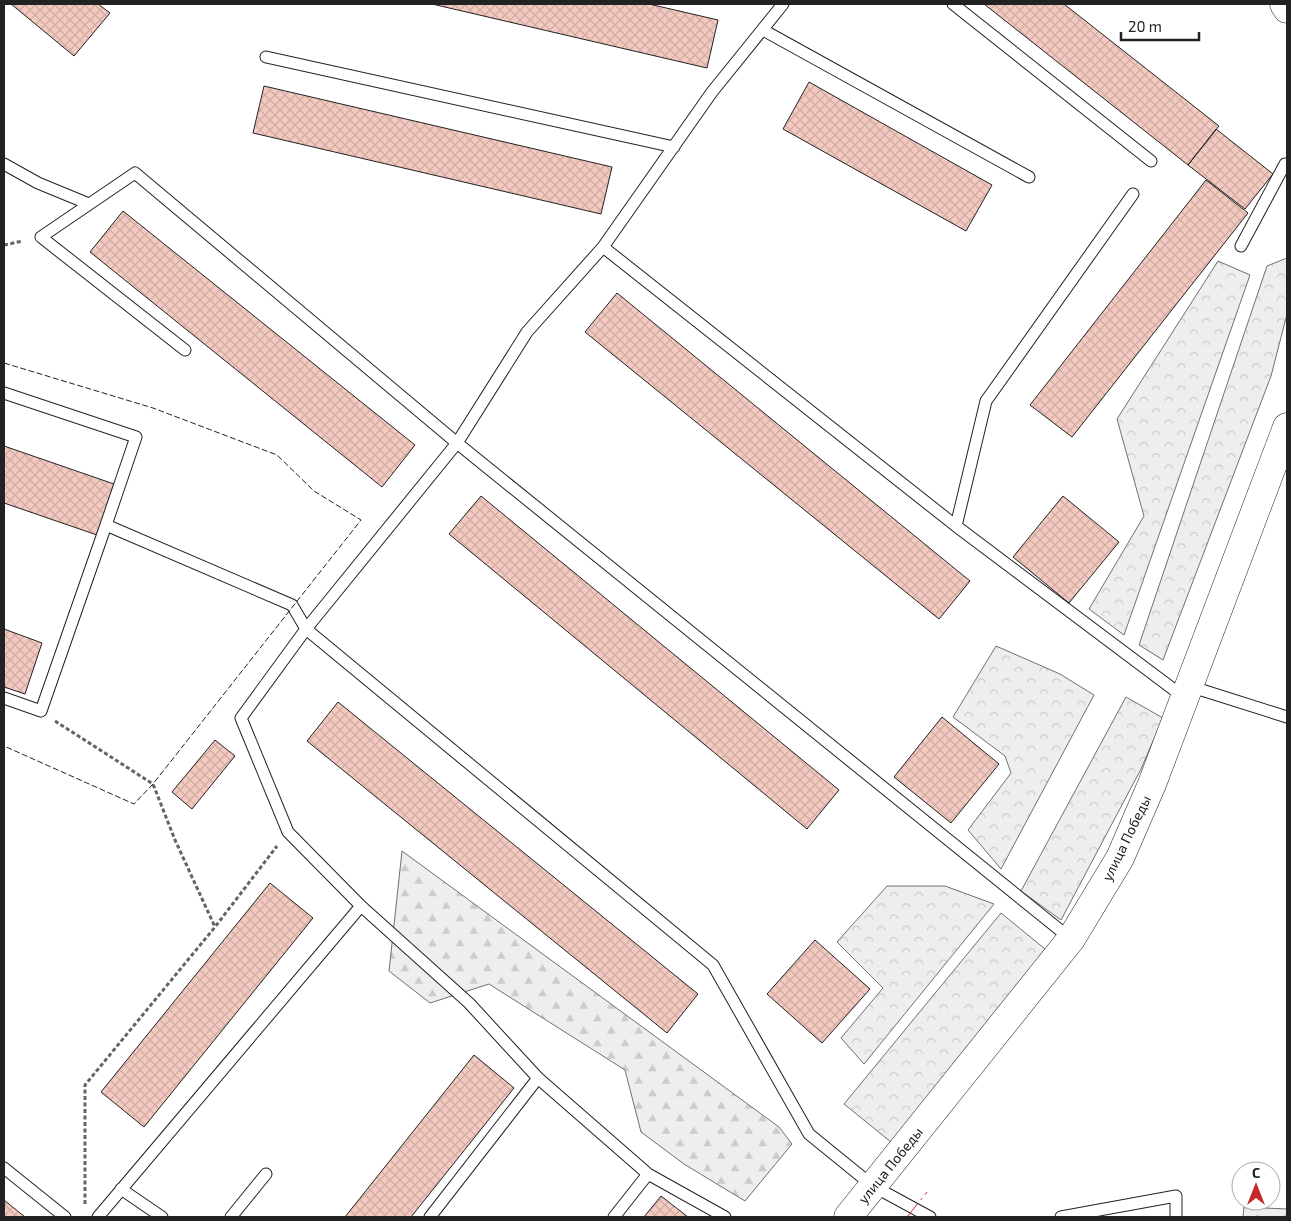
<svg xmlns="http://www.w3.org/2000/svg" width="1291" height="1221" font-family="'Exo 2',sans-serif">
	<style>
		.forest { fill: url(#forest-firs); stroke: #6f6f6f }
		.park { fill: url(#park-crowns); stroke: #6f6f6f }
		.building { fill: url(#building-cross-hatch); stroke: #222 }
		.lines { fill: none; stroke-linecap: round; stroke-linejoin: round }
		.lane-casing { stroke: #222; stroke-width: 13 }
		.primary-casing { stroke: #222; stroke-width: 29 }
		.path { stroke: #646464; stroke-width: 3; stroke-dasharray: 4 2.5; stroke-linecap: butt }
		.lane { stroke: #fff; stroke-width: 11 }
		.primary { stroke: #fff; stroke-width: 28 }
		.fence { stroke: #222; stroke-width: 1; stroke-dasharray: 6 2.5; stroke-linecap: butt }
		.power { stroke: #c62828; stroke-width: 1; stroke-dasharray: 18 4 2.5 4; stroke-linecap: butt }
		.labels { text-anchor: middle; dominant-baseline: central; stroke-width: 4; stroke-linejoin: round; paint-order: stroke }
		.street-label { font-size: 14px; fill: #222; stroke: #fff }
	</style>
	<defs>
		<pattern id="forest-firs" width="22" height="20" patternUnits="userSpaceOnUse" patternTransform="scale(1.25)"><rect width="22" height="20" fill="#eee"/><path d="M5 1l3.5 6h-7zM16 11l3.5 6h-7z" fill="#ccc"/></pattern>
		<pattern id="park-crowns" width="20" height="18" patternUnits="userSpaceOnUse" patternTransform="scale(1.25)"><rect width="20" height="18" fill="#eee"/><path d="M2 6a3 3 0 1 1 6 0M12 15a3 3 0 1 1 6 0" fill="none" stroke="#ccc"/></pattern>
		<pattern id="building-cross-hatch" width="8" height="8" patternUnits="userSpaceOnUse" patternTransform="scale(1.25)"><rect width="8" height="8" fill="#f3c9c0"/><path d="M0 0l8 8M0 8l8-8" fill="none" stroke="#d0aca5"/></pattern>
	</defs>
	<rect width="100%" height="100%" fill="#fff"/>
	<path class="forest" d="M402 851 779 1127 792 1144 745 1201 684 1164 641 1132 625 1070 489 984 430 1003 389 971Z
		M1244 1207 1287 1209V1217H1243Z"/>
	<path class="park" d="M1287 258V314L1271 376 1163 660 1139 645 1267 266Z
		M1218 261 1250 275 1124 635 1089 609 1144 516 1117 419Z
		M996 646 1060 674 1094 695 1001 869 968 830 1011 773 1005 756 953 717Z
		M1126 697 1163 718 1141 769 1061 920 1021 891Z
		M887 886H945L994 904 864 1064 841 1038 883 988 837 942Z
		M1001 913 1045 949 1020 986 891 1142 844 1104Z"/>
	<path class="building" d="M11 4H98L110 13 74 56Z
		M432 4H649L718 20 707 68Z
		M984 4H1064L1219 126 1188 165Z
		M809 82 992 185 966 231 783 129Z
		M264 86 612 167 601 214 253 133Z
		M1216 129 1273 174 1245 209 1188 165Z
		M1206 180 1248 213 1072 437 1030 405Z
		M123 211 415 445 382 487 90 252Z
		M617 293 970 581 939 619 585 332Z
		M4 446 114 484 97 535 4 503Z
		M481 496 839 790 807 829 449 534Z
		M1063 496 1119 542 1069 603 1013 557Z
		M4 629 42 643 25 694 4 687Z
		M338 702 698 994 667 1033 307 741Z
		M942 717 999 764 951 823 894 777Z
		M215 740 235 756 192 809 172 792Z
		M270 883 313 918 144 1127 101 1092Z
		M815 940 870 989 822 1043 767 994Z
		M474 1055 514 1088 411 1217H345Z
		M661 1196 688 1217H644Z
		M4 1200 25 1217H4Z"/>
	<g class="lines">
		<g class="lane-casing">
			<path id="lane" d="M783 4 712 92 603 247 527 332 457 443 306 629 713 965 809 1134 873 1186 930 1217
				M953 4 1151 161
				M763 30 1029 177
				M266 57 674 147
				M4 164 38 183 89 204
				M1241 246 1285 164H1287
				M603 247 956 526 1185 698
				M185 350 41 237 135 173 457 443 1071 939
				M4 393 136 437 106 525 292 605 306 629 241 718 288 832 361 906
				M956 526 986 401 1133 194
				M1189 686 1287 717
				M4 698 41 711 106 525
				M538 1078 648 1174
				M4 1168 65 1217
				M121 1189 162 1217
				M98 1217 361 906 469 1003 538 1078 430 1217
				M231 1217 266 1174
				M614 1217 648 1174 725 1217
				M1061 1217 1176 1196V1217"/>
		</g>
		<g class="primary-casing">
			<path id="primary" d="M1284 4 1287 9
				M848 1217 1071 939 1120 858 1152 784 1287 427"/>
		</g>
		<path class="path" d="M4 245 23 241
			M55 721 153 784 175 840 215 927
			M85 1204V1085L215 927 277 846"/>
		<use href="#lane" class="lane"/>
		<use href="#primary" class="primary"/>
		<path class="fence" d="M4 363 153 408 277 455 314 491 361 520 153 784 134 804 4 746"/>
		<path class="power" d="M907 1217 927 1192"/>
	</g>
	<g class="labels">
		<g class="street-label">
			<text transform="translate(1126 838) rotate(-64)">улица Победы</text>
			<text transform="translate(890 1165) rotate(-51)">улица Победы</text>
		</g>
	</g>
	<rect width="1291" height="1221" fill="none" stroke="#222222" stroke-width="10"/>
	<g transform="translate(1256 1186)"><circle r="24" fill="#ffffff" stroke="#a7a7a7"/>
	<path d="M0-4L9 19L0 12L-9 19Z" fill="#c62828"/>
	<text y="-8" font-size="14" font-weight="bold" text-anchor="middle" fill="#222222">С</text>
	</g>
	<path d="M1121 32v8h78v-8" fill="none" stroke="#222222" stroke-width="2.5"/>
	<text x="1128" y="32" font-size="15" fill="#222222" stroke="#ffffff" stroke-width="4" paint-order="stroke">20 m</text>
</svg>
